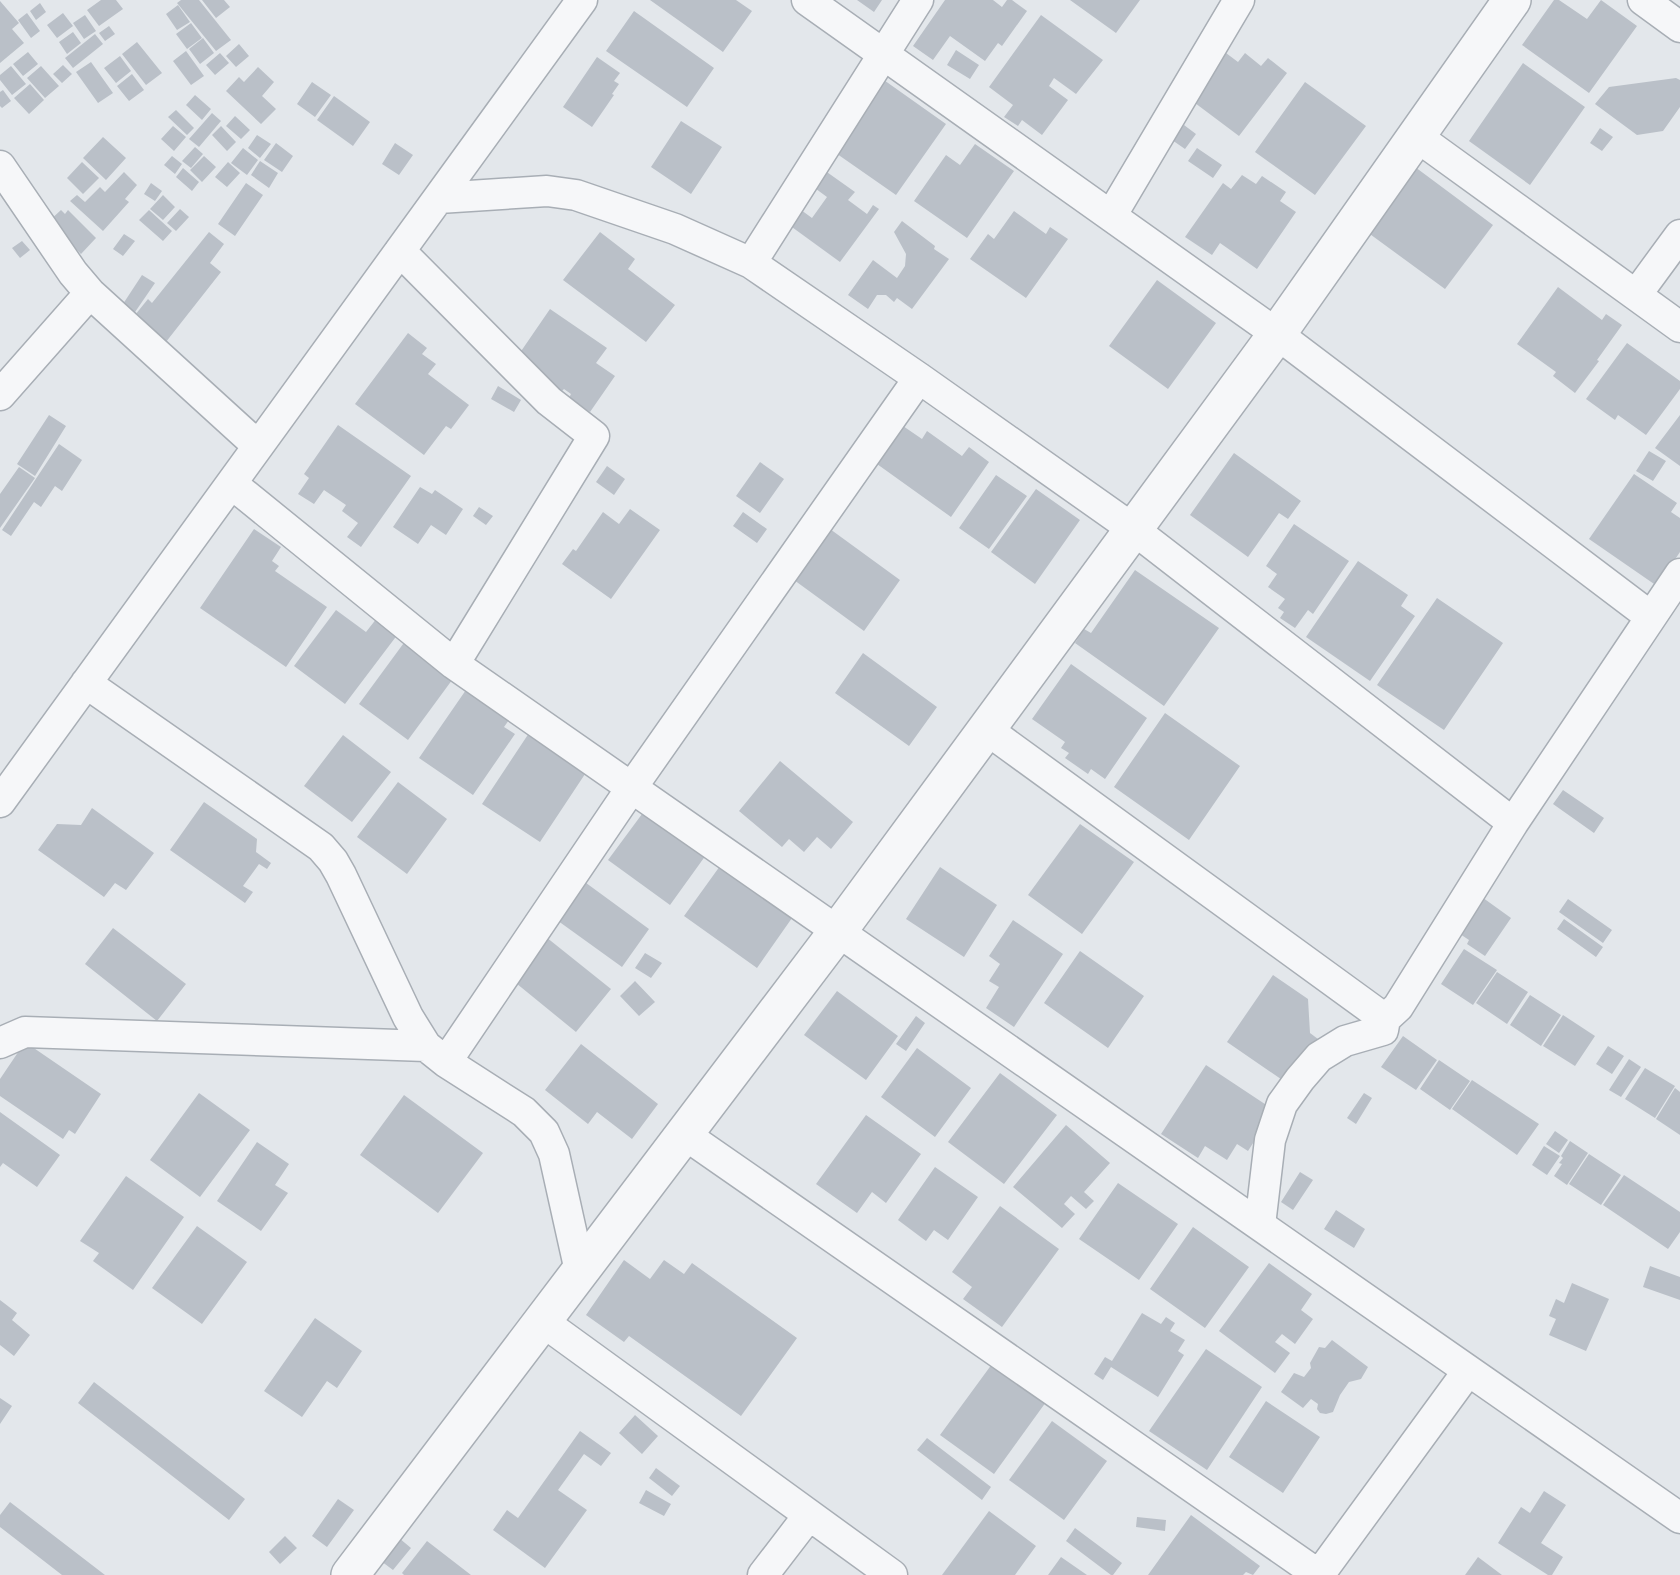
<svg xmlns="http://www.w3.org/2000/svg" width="1680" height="1575" font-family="Ubuntu,sans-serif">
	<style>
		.building { fill: #bac0c8 }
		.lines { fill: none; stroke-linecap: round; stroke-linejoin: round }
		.minor-casing { stroke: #a8aeb5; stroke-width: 33 }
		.tertiary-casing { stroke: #a8aeb5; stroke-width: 40 }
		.minor { stroke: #f6f7f9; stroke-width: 30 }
		.tertiary { stroke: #f6f7f9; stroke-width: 37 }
	</style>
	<rect width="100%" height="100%" fill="#e3e7eb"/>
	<path class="building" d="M101 0H116L123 9 99 26 87 10Z
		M181 0H199L231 40 216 51 177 3Z
		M202 0H224L230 7 216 18Z
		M650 0H736L752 11 723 52Z
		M857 0H882L874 12Z
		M945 0H993L1002 7 1007 0H1012L1027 11 1002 46 998 43 985 61 950 36 933 60 913 46Z
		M1070 0H1140L1116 33Z
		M1554 0H1559L1587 19 1601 0 1637 26 1589 93 1522 45Z
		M0 1 19 23 12 29 24 43 0 63Z
		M40 3 46 12 36 20 30 11Z
		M178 5 190 22 177 30 166 14Z
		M634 11 714 68 687 107 606 51Z
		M27 13 40 31 31 38 18 20Z
		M63 13 73 26 57 38 47 25Z
		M85 15 96 31 84 39 73 23Z
		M1041 15 1103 60 1076 94 1054 78 1049 86 1068 100 1042 135 1022 120 1018 126 1004 117 1013 105 989 87Z
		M191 23 202 38 187 49 176 34Z
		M109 26 115 34 105 41 99 33Z
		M73 32 81 43 67 54 59 42Z
		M95 34 103 44 73 68 65 58Z
		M203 38 214 53 200 64 189 49Z
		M137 42 162 73 146 85 122 54Z
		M239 44 249 56 236 67 226 56Z
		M956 50 979 65 970 79 947 65Z
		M1222 50 1238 62 1245 53 1261 66 1268 58 1287 73 1239 136 1187 97Z
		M186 51 204 76 191 85 173 61Z
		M28 52 38 64 23 76 13 64Z
		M220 53 229 63 215 75 206 65Z
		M120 56 131 71 116 83 104 68Z
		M597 57 620 73 614 81 619 84 612 94 614 95 592 127 563 107Z
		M91 62 113 93 98 103 76 72Z
		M1523 63 1585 107 1530 185 1469 141Z
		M63 65 72 74 62 83 53 74Z
		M11 66 26 84 12 95 0 80V75Z
		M41 66 59 86 45 98 27 78Z
		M258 67 274 82 262 96 276 109 261 124 226 91 239 77 244 82Z
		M132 74 144 90 129 101 117 86Z
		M881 78 946 124 896 195 830 149Z
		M1676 78 1680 80V107L1663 131 1637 135 1595 104 1609 87Z
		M312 82 331 95 315 117 297 104Z
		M1305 82 1366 126 1315 195 1255 152Z
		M30 84 44 100 29 114 14 98Z
		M3 90 11 101 2 108 0 106V92Z
		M195 95 211 109 202 120 186 105Z
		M334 96 370 122 353 146 317 120Z
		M176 110 194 128 187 135 168 117Z
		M212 113 221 121 199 147 189 139Z
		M235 116 250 130 241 139 226 126Z
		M681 121 722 147 691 194 651 167Z
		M1184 125 1196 134 1185 149 1172 140Z
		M173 126 186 137 174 151 161 139Z
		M221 126 236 142 227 151 212 135Z
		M1600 128 1613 137 1602 151 1590 143Z
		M257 135 271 144 260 158 248 148Z
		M103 137 126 158 106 180 83 158Z
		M276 143 293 156 282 172 264 160Z
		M395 143 413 155 399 175 382 164Z
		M975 144 1014 171 967 238 914 201 946 155 960 165Z
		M195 147 203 154 191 168 182 161Z
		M243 148 258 160 247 175 231 163Z
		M1197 148 1222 165 1213 178 1188 161Z
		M172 156 182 164 175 174 164 165Z
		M204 156 216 167 202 182 190 170Z
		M260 161 278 173 269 188 251 175Z
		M82 162 99 178 83 194 67 178Z
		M228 162 240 173 227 187 215 177Z
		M1411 164 1493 225 1445 289 1363 229Z
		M183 168 199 182 192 191 176 177Z
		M824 170 855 192 848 200 867 214 873 205 879 209 840 262 785 222 797 207 812 218 827 197 812 186Z
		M124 172 137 185 125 199 129 202 103 231 70 201 77 195 85 202 100 187 105 192Z
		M1242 175 1256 184 1262 176 1286 192 1280 201 1296 212 1257 269 1220 243 1212 255 1185 237 1223 183 1231 189Z
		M151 183 162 191 155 201 144 194Z
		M246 183 263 195 235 236 218 224Z
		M163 195 175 207 163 220 150 209Z
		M180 209 189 217 176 231 167 223Z
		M61 210 65 214 68 210 96 238 81 254 48 222Z
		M149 210 172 231 163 241 139 220Z
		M1014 211 1046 234 1050 227 1068 239 1026 298 970 259 988 234 994 239Z
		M902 221 935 246 934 249 949 259 912 309 897 298 894 302 886 295H877L868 309 848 295 873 260 897 278 905 266 906 254 894 232Z
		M209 232 224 244 210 263 221 272 162 347 147 335 152 328 135 315 148 299 152 303Z
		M600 232 635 259 628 269 675 305 646 342 563 280Z
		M124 234 135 241 123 256 113 249Z
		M22 241 30 250 20 258 12 248Z
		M142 275 155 283 133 315 121 307Z
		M1157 280 1216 323 1168 389 1109 346Z
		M1558 287 1602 320 1606 314 1622 325 1597 360 1599 361 1575 393 1553 376 1556 372 1517 344Z
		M550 309 607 348 596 363 615 376 590 412 569 398 571 394 564 389 561 392 515 360Z
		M408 333 427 348 422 354 436 364 428 374 469 405 451 429 446 426 424 455 355 404Z
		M1627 343 1680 381V389L1646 435 1618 415 1615 420 1586 399Z
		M498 386 521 400 514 412 491 399Z
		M49 415 66 426 35 476 17 464Z
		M1680 415V466L1655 448Z
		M338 425 411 476 361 547 347 537 358 523 342 511 346 505 324 490 314 504 298 494 309 478 304 474Z
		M903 426 922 439 927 431 962 456 969 447 989 462 951 517 877 464Z
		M59 444 82 460 62 491 55 486 41 507 34 502 11 536 2 530Z
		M1649 451 1666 461 1653 481 1636 471Z
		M1234 453 1301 501 1288 519 1279 513 1248 557 1190 515Z
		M760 462 784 479 760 513 736 496Z
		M607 466 625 479 614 495 596 482Z
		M19 467 35 478 0 528V494Z
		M1634 474 1677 503 1671 512 1680 518V552L1657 586 1589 539Z
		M996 475 1027 496 989 549 959 528Z
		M420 487 432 494 435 490 463 509 446 535 431 525 418 544 393 527Z
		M1036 489 1080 520 1035 584 991 552Z
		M479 507 493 516 486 525 473 516Z
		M630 509 660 530 611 599 562 564 573 549 576 551 603 512 619 524Z
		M743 512 767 529 757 543 733 526Z
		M1294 524 1349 561 1313 614 1308 610 1295 628 1280 618 1284 612 1278 608 1285 599 1268 587 1277 574 1266 566Z
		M254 529 281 547 272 561 279 566 275 571 327 607 286 667 200 608Z
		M830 529 900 580 864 631 794 580Z
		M1358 561 1408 595 1401 606 1415 616 1370 681 1306 637Z
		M1135 570 1219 628 1164 706 1075 643 1084 629 1091 633Z
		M1437 598 1503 643 1444 730 1377 685Z
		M336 610 366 632 377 618 398 634 345 704 294 666Z
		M406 640 455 676 408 740 359 704Z
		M863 653 937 707 909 746 835 693Z
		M1071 664 1147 718 1105 779 1091 769 1088 774 1065 758 1069 753 1061 748 1065 742 1032 719Z
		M468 687 511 717 504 727 515 734 473 795 419 758Z
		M1165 713 1240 766 1189 840 1114 787Z
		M531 730 589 768 540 842 482 804Z
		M343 735 391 772 352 822 304 786Z
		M780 761 853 822 831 849 817 837 804 852 789 839 782 847 739 811Z
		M398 782 447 819 407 874 357 837Z
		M1563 790 1604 818 1594 833 1553 804Z
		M204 802 257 839 256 852 271 863 267 869 259 864 243 886 253 892 245 903 170 850Z
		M92 808 154 853 126 890 115 883 104 897 38 850 57 824 81 825Z
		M645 810 706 855 670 905 608 860Z
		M1080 824 1134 862 1082 934 1028 895Z
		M720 866 792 918 757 968 684 916Z
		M940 867 997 905 964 957 906 919Z
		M582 880 649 929 622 967 554 918Z
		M1479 895 1511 918 1485 956 1467 944 1469 940 1454 930Z
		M1568 899 1612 930 1603 943 1559 912Z
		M1564 919 1603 947 1596 957 1557 929Z
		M1013 920 1063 954 1014 1027 986 1008 999 987 989 981 1000 964 989 956Z
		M113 928 186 984 157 1021 85 964Z
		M546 937 611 989 576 1032 511 979Z
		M1464 949 1497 970 1473 1005 1441 984Z
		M1080 951 1144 996 1108 1048 1044 1003Z
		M645 953 662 963 651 978 635 968Z
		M1497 972 1528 992 1507 1024 1476 1003Z
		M1273 975 1308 999 1310 1033 1318 1039 1307 1054 1291 1086 1227 1042Z
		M635 981 655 1002 639 1016 620 996Z
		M837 991 898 1036 866 1080 804 1035Z
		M1530 995 1561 1015 1541 1046 1510 1025Z
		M1563 1015 1595 1036 1575 1066 1543 1046Z
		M916 1016 925 1023 906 1051 896 1044Z
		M1403 1036 1437 1060 1416 1090 1381 1067Z
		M25 1042 101 1094 75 1134 69 1130 63 1139 0 1096V1079Z
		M581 1044 658 1104 632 1139 597 1112 588 1124 545 1090Z
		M1608 1046 1624 1056 1612 1074 1596 1064Z
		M917 1048 971 1088 935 1137 881 1097Z
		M1629 1059 1641 1067 1621 1097 1609 1090Z
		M1439 1060 1470 1081 1450 1110 1420 1089Z
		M1206 1065 1274 1110 1248 1151 1237 1144 1227 1160 1205 1146 1198 1158 1161 1134Z
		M1645 1068 1675 1086 1655 1118 1625 1099Z
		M1000 1073 1057 1115 1004 1184 948 1142Z
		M1472 1080 1539 1124 1517 1155 1452 1109Z
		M1675 1088 1680 1092V1135L1656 1119Z
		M199 1093 250 1130 200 1197 150 1160Z
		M1364 1093 1372 1098 1356 1124 1347 1118Z
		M404 1095 483 1153 438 1213 360 1155Z
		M0 1112 60 1155 37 1187 3 1163 0 1167Z
		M866 1115 921 1154 886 1203 872 1192 857 1213 816 1184Z
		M1066 1125 1110 1163 1084 1192 1094 1201 1086 1209 1071 1196 1064 1204 1075 1214 1062 1228 1013 1187Z
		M1555 1131 1568 1140 1559 1153 1546 1144Z
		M1570 1141 1588 1153 1567 1185 1554 1176 1562 1164 1559 1163 1563 1158 1561 1156Z
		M257 1142 289 1164 275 1185 288 1193 261 1231 217 1201Z
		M1544 1146 1560 1156 1547 1175 1532 1165Z
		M1589 1154 1621 1175 1601 1205 1569 1184Z
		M935 1167 978 1197 948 1240 934 1230 926 1241 898 1220Z
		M1300 1172 1313 1180 1293 1210 1281 1202Z
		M1624 1175 1680 1212V1232L1668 1249 1603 1205Z
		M126 1176 184 1217 133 1290 93 1261 99 1253 80 1241Z
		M1118 1183 1178 1224 1139 1280 1079 1239Z
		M1000 1206 1059 1249 1002 1327 963 1299 972 1287 952 1272Z
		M1336 1210 1365 1229 1354 1248 1324 1229Z
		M197 1226 247 1262 202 1324 152 1288Z
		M1193 1227 1249 1267 1205 1328 1150 1289Z
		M624 1260 650 1279 664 1260 684 1274 692 1263 797 1338 741 1416 629 1336 624 1342 586 1315Z
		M1269 1263 1312 1294 1301 1310 1313 1319 1295 1344 1282 1334 1275 1342 1290 1353 1275 1373 1219 1331Z
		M1650 1266 1680 1277V1300L1643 1287Z
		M1572 1283 1609 1299 1586 1351 1549 1335 1556 1319 1549 1316 1556 1299 1564 1303Z
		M0 1300 17 1313 12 1320 30 1335 14 1356 0 1345Z
		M1142 1313 1161 1324 1166 1317 1175 1323 1170 1331 1185 1340 1178 1351 1184 1355 1158 1397 1111 1367 1103 1380 1094 1374 1105 1357 1112 1361Z
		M315 1318 362 1351 337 1388 327 1381 302 1417 264 1391Z
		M1332 1340 1368 1367 1361 1379 1349 1382 1340 1395 1333 1412 1326 1414 1320 1413 1317 1409 1318 1404 1311 1399 1303 1408 1281 1392 1294 1373 1304 1377 1311 1368 1310 1363 1319 1347 1325 1348Z
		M1206 1349 1262 1387 1207 1470 1149 1431Z
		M992 1364 1046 1402 994 1474 940 1435Z
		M94 1382 245 1499 229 1520 78 1403Z
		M0 1398 12 1406 0 1424Z
		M1266 1401 1320 1437 1283 1493 1229 1457Z
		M635 1415 658 1436 642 1454 619 1433Z
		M1052 1421 1107 1461 1064 1520 1009 1480Z
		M580 1431 611 1453 601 1466 584 1454 558 1490 587 1510 545 1568 493 1530 507 1510 518 1518Z
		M927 1438 991 1487 982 1500 917 1450Z
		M656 1468 680 1486 672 1496 649 1478Z
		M646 1490 671 1504 664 1516 639 1503Z
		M1544 1491 1566 1505 1541 1543 1563 1557 1552 1575H1548L1498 1543 1521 1507 1530 1513Z
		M338 1499 354 1510 327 1547 312 1536Z
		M10 1502 105 1575H62L0 1527V1515Z
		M989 1511 1036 1546 1015 1575H942Z
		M1191 1515 1260 1566 1253 1575 1246 1572 1243 1575H1148Z
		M1137 1517 1166 1520 1165 1531 1136 1527Z
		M1075 1528 1122 1563 1113 1575H1111L1066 1541Z
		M285 1536 297 1548 280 1564 269 1552Z
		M399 1538 411 1548 393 1570 381 1561Z
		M427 1541 471 1575H404L402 1573Z
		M1061 1557 1087 1575H1048Z
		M1478 1557 1502 1575H1465Z"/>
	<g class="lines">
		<g class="minor-casing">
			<path id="minor" d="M807 0 1277 334 1651 617
				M1643 0 1680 27
				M1416 136 1680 327
				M0 166 73 273 90 293 258 446
				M439 198 547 191 576 195 675 229 751 263 919 378 1133 529 1513 823
				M1111 216 1239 0
				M400 251 549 401 594 436 454 664
				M751 263 918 0
				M1636 295 1680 235
				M0 395 90 293
				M232 484 454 664 1680 1518
				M86 683 321 847 333 861 341 875 408 1017 426 1046 446 1062 524 1112 544 1132 554 1154 580 1271
				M986 729 1385 1019
				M0 802 582 0
				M0 1043 25 1032 426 1046
				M446 1062 632 787 919 378
				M684 1134 1319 1575
				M1260 1225 1270 1140 1282 1104 1300 1079 1319 1057 1345 1041 1383 1030 1385 1019 1398 1007 1513 823 1680 574
				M542 1321 892 1575
				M763 1575 809 1515
				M1319 1575 1468 1371"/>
		</g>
		<g class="tertiary-casing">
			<path id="tertiary" d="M350 1575 838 931 1277 334 1512 0"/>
		</g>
		<use href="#minor" class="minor"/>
		<use href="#tertiary" class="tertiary"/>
	</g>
</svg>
